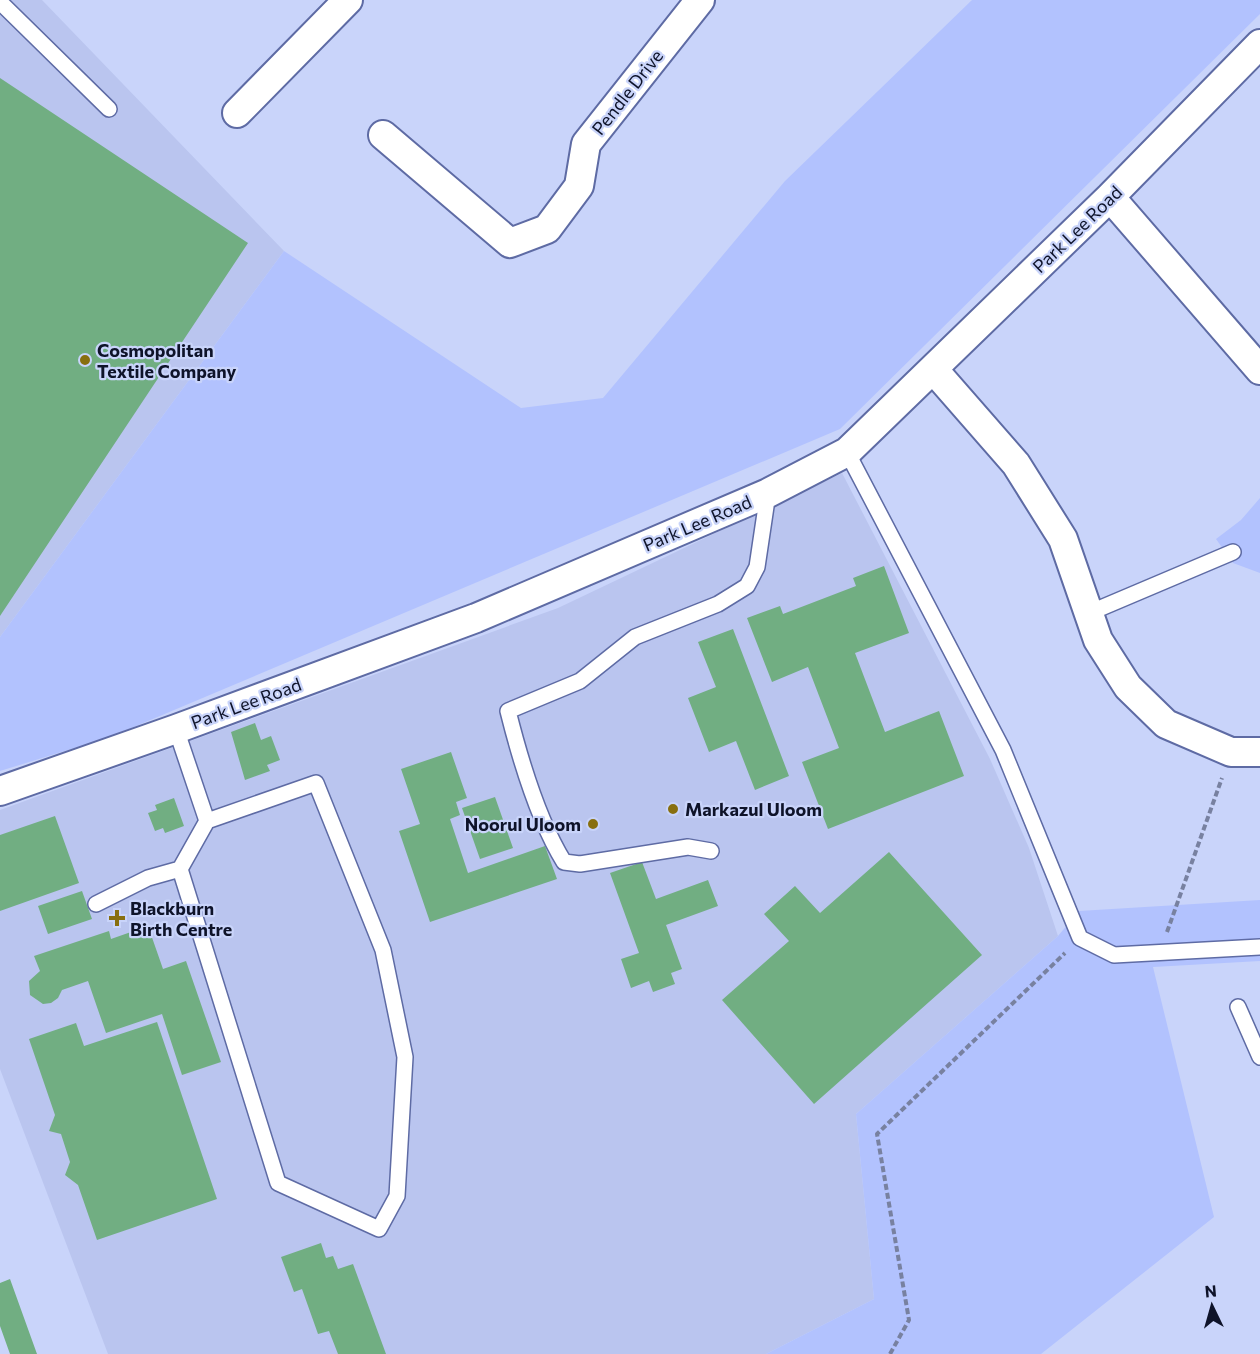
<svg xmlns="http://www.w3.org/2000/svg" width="1260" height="1354" font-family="Commissioner,sans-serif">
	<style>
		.built { fill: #bac5ef }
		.green { fill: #b2c2fe }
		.building { fill: #71ae82 }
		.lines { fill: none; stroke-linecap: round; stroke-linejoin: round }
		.lane-casing { stroke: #5e6ba4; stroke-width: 18 }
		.street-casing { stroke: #5e6ba4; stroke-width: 32 }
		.path { stroke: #7881a0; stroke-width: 4; stroke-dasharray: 6 3; stroke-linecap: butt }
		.lane { stroke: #fff; stroke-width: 15 }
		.street { stroke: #fff; stroke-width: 28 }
		.poi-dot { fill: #886f0f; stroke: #c9d4fa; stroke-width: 2 }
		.labels { text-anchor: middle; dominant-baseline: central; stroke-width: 4.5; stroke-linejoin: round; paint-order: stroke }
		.street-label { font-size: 18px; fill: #0e1329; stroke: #c9d4fa }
		.poi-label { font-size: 18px; font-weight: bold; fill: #0e1329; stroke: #c9d4fa; text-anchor: start }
	</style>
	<rect width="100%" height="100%" fill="#c9d4fa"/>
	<path class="built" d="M0 0H42L284 251 0 637Z
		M842 473 990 759 1029 848 1058 936 856 1114 874 1299 766 1354H108L0 1069V810L558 608Z"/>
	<path class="green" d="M972 0H1260V14L840 429 110 737 0 771V637L284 251 521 408 603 398 785 181Z
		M1260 498V573L1233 563 1216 539 1241 520Z
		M1260 900V961L1153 967 1214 1217 1041 1354H766L874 1299 856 1114 1058 936 1079 911Z"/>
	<path class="building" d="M0 78 248 243 0 616Z
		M884 566 909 633 855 653 885 732 939 711 964 776 828 829 802 762 839 748 808 667 772 682 747 618 780 606 783 614 856 586 853 578Z
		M733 629 789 776 755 790 736 741 709 752 688 698 716 687 698 642Z
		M255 723 261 740 271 736 280 760 267 765 270 771 245 780 231 732Z
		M451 752 467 798 456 802 460 815 450 819 468 873 545 846 557 879 430 922 399 831 420 824 401 769Z
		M495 797 513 848 480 859 462 808Z
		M174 798 184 826 165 833 163 828 155 831 148 813 157 810 155 805Z
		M55 816 79 883 0 911V835Z
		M889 852 982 955 814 1104 722 1000 789 941 764 914 795 886 820 913Z
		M642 862 656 899 708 880 718 906 666 925 682 969 671 973 675 984 653 992 649 981 631 988 621 959 639 953 610 873Z
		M82 891 92 919 48 934 38 906Z
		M148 926 163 969 186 961 221 1062 182 1075 162 1014 106 1033 88 981 62 990 58 998 51 1003 43 1004 30 995 29 981 40 971 34 956 109 931 111 939Z
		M157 1022 217 1199 97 1240 78 1185 65 1175 70 1162 61 1134 49 1131 55 1115 29 1039 76 1023 84 1046Z
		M321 1243 326 1258 333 1256 338 1269 353 1264 386 1354H338L329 1331 318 1334 302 1289 294 1292 281 1257Z
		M10 1279 37 1354H10L0 1326V1283Z"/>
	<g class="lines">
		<g class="lane-casing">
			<path id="lane" d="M0 2 109 109
				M847 452 1003 750 1080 938 1114 955 1260 947
				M1089 613 1233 552
				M176 729 207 821 316 783 383 950 405 1057 397 1196 379 1229 278 1183 180 869 207 821
				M711 851 688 847 580 864 564 862C538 820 520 759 508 711L580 681 635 637 718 604 747 586 757 567 768 493
				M96 904 148 878 180 869
				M1238 1007 1260 1057"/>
		</g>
		<g class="street-casing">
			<path id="street" d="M237 113 348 0
				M383 135 510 243 547 229 579 186 586 144 700 0
				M1110 197 1260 370
				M933 369 1016 464 1063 539 1098 640 1128 687 1166 724 1231 752H1260
				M0 791 176 729 476 618 768 493 847 452 1110 197 1260 44"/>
		</g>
		<path class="path" d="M1167 932 1222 778
			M890 1354 909 1320 877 1134 1065 953"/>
		<use href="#lane" class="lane"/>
		<use href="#street" class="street"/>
	</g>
	<g class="poi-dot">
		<circle cx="85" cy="360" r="6"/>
		<circle cx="673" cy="809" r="6"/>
		<circle cx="593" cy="824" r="6"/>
		<path d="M114 909h6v6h6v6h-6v6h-6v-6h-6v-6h6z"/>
	</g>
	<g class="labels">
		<g class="street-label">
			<text transform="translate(627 92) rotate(-52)">Pendle Drive</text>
			<text transform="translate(1077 229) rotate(-44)">Park Lee Road</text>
			<text transform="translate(697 523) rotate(-23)">Park Lee Road</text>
			<text transform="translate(246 703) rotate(-20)">Park Lee Road</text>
		</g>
		<g class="poi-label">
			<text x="97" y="350">Cosmopolitan<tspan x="97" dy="21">Textile Company</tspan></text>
			<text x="685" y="809">Markazul Uloom</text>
			<text x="581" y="824" text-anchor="end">Noorul Uloom</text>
			<text x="130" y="908">Blackburn<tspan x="130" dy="21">Birth Centre</tspan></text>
		</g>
	</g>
	<g transform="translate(1212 1306) rotate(355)" stroke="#c9d4fa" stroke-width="4.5" paint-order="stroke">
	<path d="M0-4.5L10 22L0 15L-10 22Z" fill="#0e1329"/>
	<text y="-9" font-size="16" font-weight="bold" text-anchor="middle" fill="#0e1329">N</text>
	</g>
</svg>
